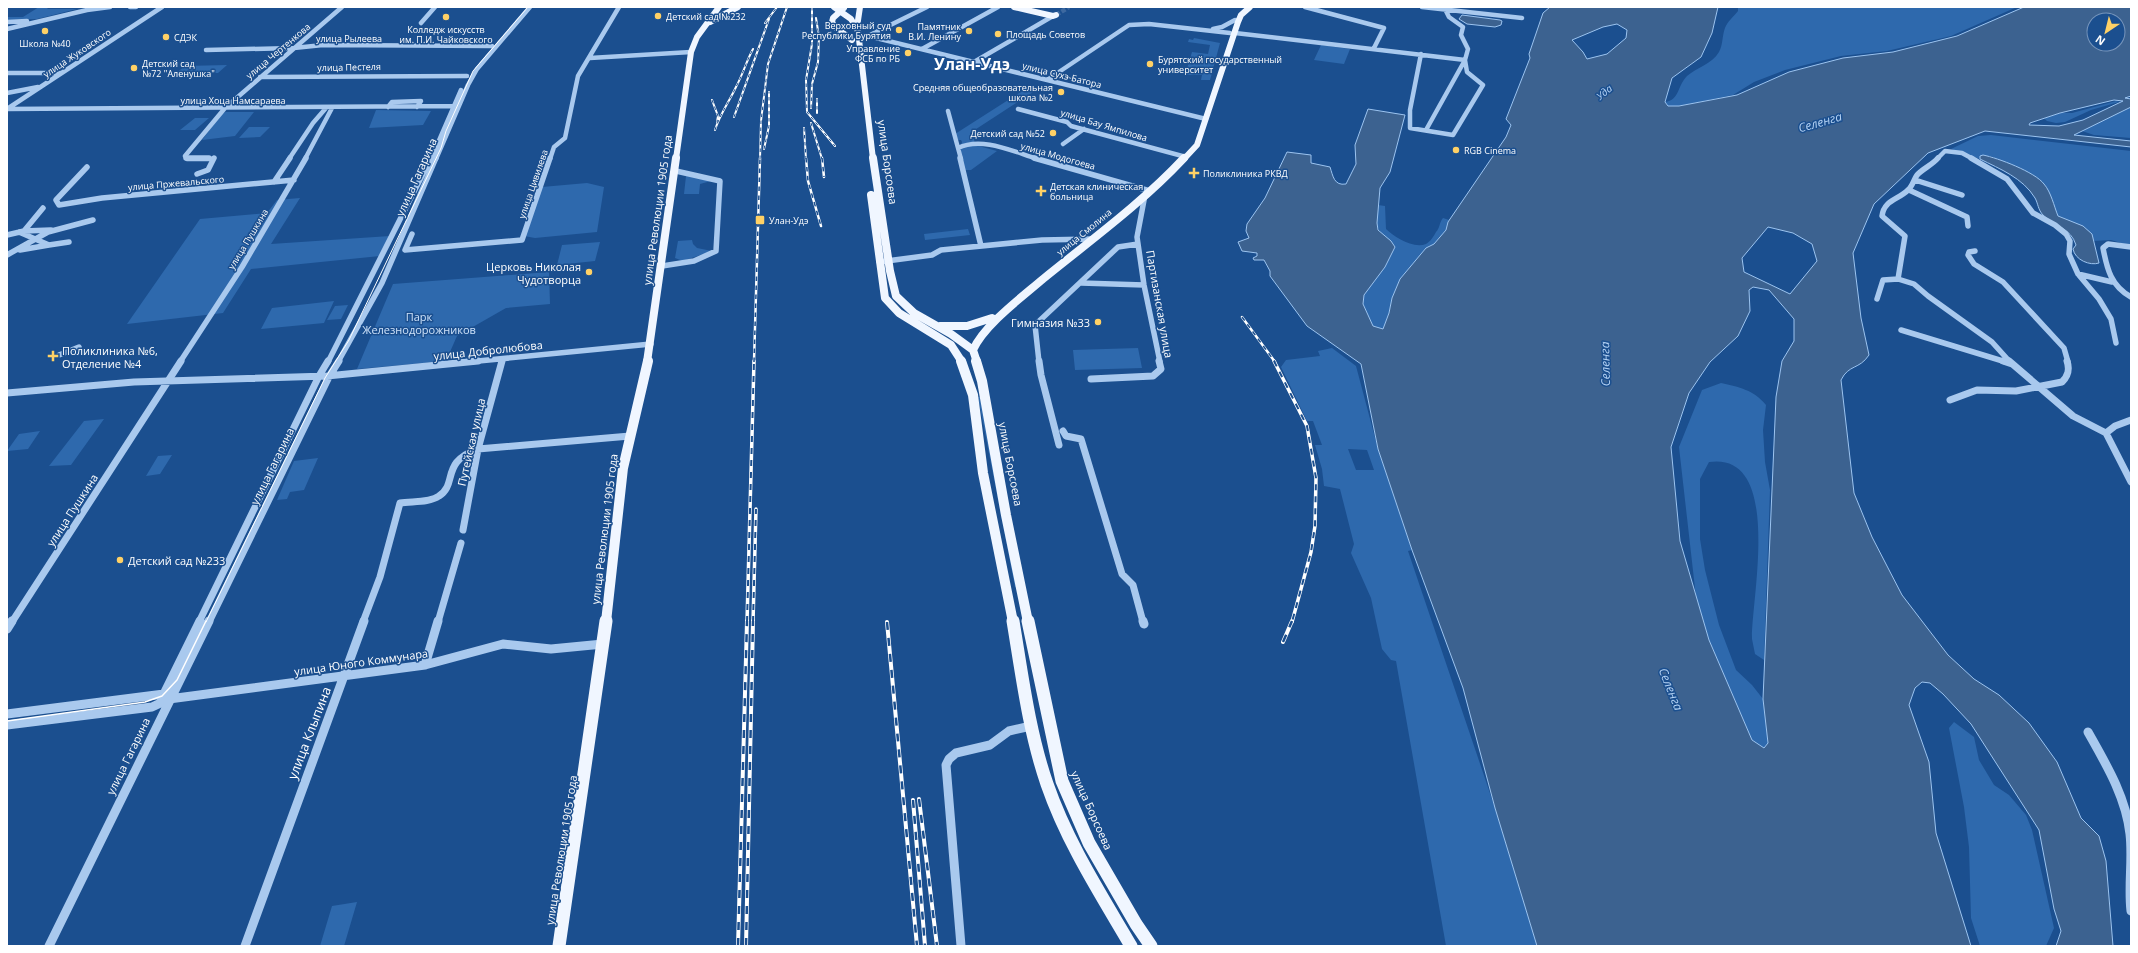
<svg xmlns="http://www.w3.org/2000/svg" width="2138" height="953" font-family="'Open Sans',sans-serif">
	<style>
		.green { fill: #2e69ad; fill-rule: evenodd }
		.water { fill: #3c6290; stroke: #9cc4f0; fill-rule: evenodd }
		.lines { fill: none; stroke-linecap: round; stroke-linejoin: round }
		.minor-tunnel { stroke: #3d69a0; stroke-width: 4.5; stroke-dasharray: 4.5 2; stroke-linecap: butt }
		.minor-far3 { stroke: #a9c9ee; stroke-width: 4.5 }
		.minor-far2 { stroke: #a9c9ee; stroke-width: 5.5 }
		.minor-far1 { stroke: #a9c9ee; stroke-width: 7 }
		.minor { stroke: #a9c9ee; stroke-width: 9 }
		.major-far3 { stroke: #f0f6ff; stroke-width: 6 }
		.major-far2 { stroke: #f0f6ff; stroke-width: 8 }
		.major-far1 { stroke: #f0f6ff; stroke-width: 10 }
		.major { stroke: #f0f6ff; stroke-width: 13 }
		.tram-far1 { stroke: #fff; stroke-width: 1 }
		.tram { stroke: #fff; stroke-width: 1.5 }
		.rail-far3-casing { stroke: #fff; stroke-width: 2 }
		.rail-far2-casing { stroke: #fff; stroke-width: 2.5 }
		.rail-far1-casing { stroke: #fff; stroke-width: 3.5 }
		.rail-casing { stroke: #fff; stroke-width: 4 }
		.rail-far3 { stroke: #1b4f8f; stroke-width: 1; stroke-dasharray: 3.5; stroke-linecap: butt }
		.rail-far2 { stroke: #1b4f8f; stroke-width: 1.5; stroke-dasharray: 4.5; stroke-linecap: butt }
		.rail-far1 { stroke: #1b4f8f; stroke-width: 2; stroke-dasharray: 6; stroke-linecap: butt }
		.rail { stroke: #1b4f8f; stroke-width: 2.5; stroke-dasharray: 8; stroke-linecap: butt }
		.poi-dot { fill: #ffd166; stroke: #1b4f8f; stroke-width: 1.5 }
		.labels { text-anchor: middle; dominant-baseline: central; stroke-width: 3; stroke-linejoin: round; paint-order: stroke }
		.far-poi-label { font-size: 9px; fill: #fff; stroke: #1b4f8f; text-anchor: start }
		.far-street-label { font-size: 9px; fill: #fff; stroke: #1b4f8f }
		.far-water-label { font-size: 10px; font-style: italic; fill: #b5d3f5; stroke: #1b4f8f }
		.street-label { font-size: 11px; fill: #fff; stroke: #1b4f8f }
		.poi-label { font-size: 11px; fill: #fff; stroke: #1b4f8f; text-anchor: end }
		.park-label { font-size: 11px; fill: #cfe3fa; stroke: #1b4f8f }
		.water-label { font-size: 12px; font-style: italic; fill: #b5d3f5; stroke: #1b4f8f }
		.near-street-label { font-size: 13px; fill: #fff; stroke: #1b4f8f }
		.far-town-label { font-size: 16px; font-weight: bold; fill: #fff; stroke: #1b4f8f }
	</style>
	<rect width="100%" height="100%" fill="#1b4f8f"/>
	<path class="green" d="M39 7H49L47 9H77L37 19 7 20V17H23Z
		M1738 7H2017L1951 36 1887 51 1841 56 1785 70 1754 82 1733 95 1679 106H1668L1665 102C1680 100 1677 86 1687 76 1696 68 1712 64 1719 52 1723 45 1722 36 1725 28 1727 22 1734 16 1738 11Z
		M1194 38 1220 43 1210 80H1201L1202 75H1185L1192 52 1208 54 1210 45 1188 42 1189 39 1193 40Z
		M1321 45 1350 49 1344 64 1314 60Z
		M227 65 218 73 175 74 185 66Z
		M1024 90 1033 92 970 133V138L974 139 975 145 997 151 971 170H962L960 148 962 142 961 140H958L955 134Z
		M2116 101 2119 102 2091 110 2065 122 2056 123 2047 121 2044 118 2060 113H2072Z
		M2131 107V138L2094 135 2082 131Z
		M376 110 431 111 423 125 369 128Z
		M226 112H254L235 136 202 140 222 113Z
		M195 118H209L195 130H180Z
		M249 127H270L260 137 239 138Z
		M1991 135 2131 151V246L2111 240 2093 241C2089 225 2071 223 2058 216L2045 185 1991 156H1980V159L1951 149 1978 136Z
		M689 175 711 181 700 184 699 194H684L686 176Z
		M587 183 604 187 597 232 535 238 524 236 542 187Z
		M300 198 271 244 390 236 380 256 251 269 223 313 127 324 200 219 267 213 277 200Z
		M1378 205 1385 206 1386 229C1394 237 1413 249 1426 244 1430 242 1434 236 1436 232 1440 228 1439 223 1443 218L1449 220 1446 230 1434 244 1426 248 1400 279 1392 298 1389 313 1383 329 1373 326 1363 304 1364 295 1385 267 1395 247C1392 242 1389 240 1384 236 1374 227 1377 216 1378 205Z
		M968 229 970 235 925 240 924 234Z
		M692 240 693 244 697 248 712 251 683 261 675 258 678 241Z
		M600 242 595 261 557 265 562 245Z
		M549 272 550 304 506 308 457 336 446 361 357 369 393 284Z
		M334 301 324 323 261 329 272 308Z
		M348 305 341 319 327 320 335 306Z
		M1138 348 1142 368 1075 370 1073 350Z
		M1332 348 1356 366 1378 449 1412 550 1408 551 1495 808 1537 946H1446L1396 661 1391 660 1382 649 1371 598 1351 553 1354 544 1340 489 1324 486 1322 469 1315 445H1322L1313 421H1307L1281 367 1286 360 1320 356 1318 351ZM1348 449 1367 450 1374 470H1356Z
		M1721 383C1739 387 1754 390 1766 405L1763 430 1765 462 1770 490 1764 660 1755 654C1754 649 1753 644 1752 639 1751 600 1784 451 1709 462L1700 479V539L1705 570 1719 625 1736 670 1752 685 1763 699 1768 743 1764 748 1752 740 1709 640 1696 597 1679 447 1702 390Z
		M978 397H980L1018 587H1015Z
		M104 419 71 465 49 466 84 421Z
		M40 431 28 449 7 451 19 434Z
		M172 455 160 474 146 476 158 456Z
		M318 458 304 490 290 492 287 499 277 500 294 461Z
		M1954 722 1974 737 1979 760 1994 785 2009 795 2026 815 2032 830 2054 928 2046 946H1980L1971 918 1969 847 1964 807 1949 728Z
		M357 902 344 946H320L332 906Z"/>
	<path class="water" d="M1550 7H1718L1712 33 1701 57 1672 78 1665 102 1668 106H1679L1737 95 1789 72 1843 58 1893 52 1957 36 2024 7H2131V96L2125 98 2131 99V107L2074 135 2131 141V147L1985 131 1928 153 1874 204 1853 253 1861 318 1869 355C1859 370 1849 364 1841 380L1854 493 1872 537 1902 595 1948 655 1974 679 1999 695 2029 723 2057 762 2081 818 2099 836 2106 861 2113 946H2056L2061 931 2054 909 2039 830 1971 724 1943 694 1930 683 1922 682 1915 688 1909 705 1929 762 1936 833 1971 946H1537L1495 808 1463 688 1412 550 1378 449 1361 364 1307 326 1270 276V271L1264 260H1254L1253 258 1257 256V253L1242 251 1238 242 1249 238 1246 231 1247 224 1265 198 1287 152 1311 155V163L1330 167C1333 176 1334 186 1346 184L1356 164 1355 145 1368 109 1405 115 1390 172 1380 188 1377 223 1378 230 1391 241 1395 247 1385 267 1364 295 1363 304 1373 326 1383 329 1389 313 1392 298 1400 279 1426 248 1434 244 1446 230 1448 222 1506 137 1511 125 1506 119 1530 58 1529 54 1543 13ZM2094 20H2118V44H2094ZM1617 24 1627 30 1626 38 1607 54 1587 59 1583 52 1572 40 1603 27ZM2114 100 2123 101 2083 120 2059 126 2029 125 2030 123 2060 113ZM1768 227 1793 233 1812 244 1817 261 1790 294 1744 272 1742 258ZM1753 287 1769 290 1794 319V341L1782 361 1776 397 1763 699 1768 743 1764 748 1752 740 1709 640 1680 541 1671 447 1689 393 1710 362 1738 336 1750 311 1749 290Z
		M1462 15 1500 20 1502 21 1501 25 1495 27 1467 24 1459 19Z
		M1983 155C1998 158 2035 172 2044 184 2051 192 2054 206 2058 216L2083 226 2092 234 2099 263C2090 266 2075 260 2073 249L2076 245C2071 228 2054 226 2043 215 2038 210 2038 203 2035 198 2023 178 2000 169 1980 159V156Z"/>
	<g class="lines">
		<path class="minor-tunnel" d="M1056 15 1069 7"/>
		<path class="minor-far3" d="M130 7H136
			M1305 7 1384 28 1374 48
			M1422 7 1522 18
			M7 22 27 21
			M421 23 435 7
			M7 29 87 10 110 7
			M1213 29 1222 27 1235 20
			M1235 33 1465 60
			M859 36H868L1206 119
			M868 36 927 7
			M922 49 998 7
			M206 50 294 48 323 45 492 46
			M1421 54 1410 110V128L1453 135 1483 85 1467 72 1465 60
			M590 58 691 52
			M974 62 1053 16
			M7 73H61
			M260 77 467 76
			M1047 80 1129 25 1149 24 1230 33
			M7 93 38 87
			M388 107 392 102 421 101 417 107
			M7 109 457 106
			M7 109 162 7
			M1018 109 1067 122 1071 126 1186 157
			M948 111 958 148C982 136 1014 152 1038 159
			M1426 130 1465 60 1468 49 1461 35 1463 27 1449 17 1446 11
			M1063 144 1084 129
			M958 148 961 159
			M213 159H187L185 156 225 108 342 7
			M289 159 313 123 326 108
			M305 159 332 108
			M431 159 461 90
			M436 159 468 85 477 69 530 7
			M550 159 554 147 565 138 578 76 619 7
			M1937 159 1945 151 1962 153 1973 159"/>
		<path class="minor-far2" d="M186 158H209
			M960 158 981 246
			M1034 158 1150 191
			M1938 158C1932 165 1924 168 1918 174 1914 178 1913 186 1908 190 1898 200 1884 200 1882 216L1905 236 1898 279 1914 284 1928 296 1992 342 2010 362
			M1971 158 2007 179 2033 213 2055 225 2066 234 2070 241 2069 254 2078 274 2112 282
			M87 167 56 200 59 205 102 198 294 180
			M197 174 208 170 214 158
			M1915 180 1962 195
			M274 182 290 158
			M1909 190 1967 217 1968 226
			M1145 195 1137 237 1144 285 1160 362
			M24 231 51 230
			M19 232 49 245 69 242
			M412 234 405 250 522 240 550 158
			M7 235 24 231 43 208
			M2131 247 2108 244 2103 248C2107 269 2111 286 2131 297
			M20 250 49 245
			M1975 251 1969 252 1968 255 1974 264 2003 282 2064 348 2068 362
			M7 255 48 232 93 220
			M879 262 932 255 941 250 1042 240 1092 239
			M662 266 694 261 716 251 720 181 676 171
			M2078 274 2099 299 2111 319 2116 343
			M1081 283 1144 285
			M1877 299 1883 280 1898 279
			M1901 330 2006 362
			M59 355 79 347
			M180 362 242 267 306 158
			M328 362 431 158
			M338 362 382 283 436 158
			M468 362 651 344
			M502 362 503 359
			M1039 362 1035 325 1118 247 1138 244"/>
		<path class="minor-far1" d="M1039 361 1041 375 1059 445
			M2003 361 2012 364
			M2009 361 2073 416 2106 433 2131 482
			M1091 379 1153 376 1161 369 1159 361
			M7 393 134 382 327 376 478 361
			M1950 400 1977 390 2016 391 2062 382C2068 376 2070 370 2067 361
			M1063 431 1066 436 1081 439 1122 574 1133 585 1143 622
			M2106 433 2115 426 2131 420
			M463 530 478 449 502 361
			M12 622 181 361
			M199 622 319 376 328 361
			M209 622 330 375 339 361
			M363 622 380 577 400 503C412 501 429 503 439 496 458 484 440 462 478 449L630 436
			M438 622 461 543"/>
		<path class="minor" d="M1143 621 1144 624
			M7 629 12 621
			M425 665 438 621
			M164 694 200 621
			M7 714 164 694 166 697
			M7 725 152 707 169 699 425 665 503 644 551 649 603 644
			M2088 732C2106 764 2126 797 2130 834 2133 860 2128 885 2131 911
			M49 946 209 621
			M245 946 364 621
			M961 946 946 765 949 759 956 753 990 745 1009 731 1031 726"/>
		<path class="major-far3" d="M834 7 851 19 858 31 873 159
			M1014 7 1053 16 1056 15
			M844 8 833 18 832 22 835 27 852 40
			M710 22 738 7
			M857 27 860 7
			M676 159 691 52 697 37 719 7
			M1184 159 1197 145 1238 22 1241 15 1250 7"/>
		<path class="major-far2" d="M873 158 890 271 896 296 914 313 951 334 973 350 977 362
			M871 195 885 298 899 313 951 345 962 362
			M940 326H967L992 318
			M973 350C984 325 1022 297 1043 279 1091 240 1142 203 1184 158
			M647 362 676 158"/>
		<path class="major-far1" d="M961 361 973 395 983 473 1013 622
			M976 361 982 381 1006 515 1028 622
			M606 622 623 468 648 361"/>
		<path class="major" d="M1013 621C1022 675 1029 732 1047 784 1067 842 1100 893 1131 946
			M1028 621 1062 781 1089 843 1136 924 1151 946
			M559 946 606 621"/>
		<path class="tram-far1" d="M206 622 325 378 349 340 441 148 446 131 473 71 528 7"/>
		<path class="tram" d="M7 721 145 702 162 696 177 680 206 621"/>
		<g class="rail-far3-casing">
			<path id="rail-far3" d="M812 7V44L806 80 807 112 835 146
				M765 23 777 7
				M817 99V113
				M712 100 718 116 717 122
				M811 108 812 84 818 62 819 37 816 18
				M734 117 769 19
				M811 123 822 159
				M804 128 806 159
				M715 130C720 114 729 102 736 87 743 74 746 62 753 49
				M764 149 769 126V92
				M760 159 761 121 768 64 787 7"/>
		</g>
		<g class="rail-far2-casing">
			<path id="rail-far2" d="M806 158 808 181 821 226
				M822 158 824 177
				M1242 317 1275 362
				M754 362 760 158"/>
		</g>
		<g class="rail-far1-casing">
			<path id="rail-far1" d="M1274 361 1307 426 1316 478 1315 526 1311 552 1292 622
				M747 622 754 361
				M753 622 756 509"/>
		</g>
		<g class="rail-casing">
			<path id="rail" d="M887 622 917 946
				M1283 642 1292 621
				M919 799 937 946
				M913 800 925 946
				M738 946 747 621
				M746 946 753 621"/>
		</g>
		<use href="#rail-far3" class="rail-far3"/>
		<use href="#rail-far2" class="rail-far2"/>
		<use href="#rail-far1" class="rail-far1"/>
		<use href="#rail" class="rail"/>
	</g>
	<g class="poi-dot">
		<circle cx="658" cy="16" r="4"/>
		<circle cx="446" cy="17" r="4"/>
		<circle cx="899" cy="30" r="4"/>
		<circle cx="45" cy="31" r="4"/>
		<circle cx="969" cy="31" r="4"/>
		<circle cx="998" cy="34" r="4"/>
		<circle cx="166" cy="37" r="4"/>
		<circle cx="908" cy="53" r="4"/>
		<circle cx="1150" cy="64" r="4"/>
		<circle cx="134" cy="68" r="4"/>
		<circle cx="1061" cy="92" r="4"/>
		<circle cx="1053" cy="133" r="4"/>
		<circle cx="1456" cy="150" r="4"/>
		<path d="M1192 167h4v4h4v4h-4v4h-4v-4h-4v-4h4z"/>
		<path d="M1039 185h4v4h4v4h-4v4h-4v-4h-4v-4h4z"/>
		<rect x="755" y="215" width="10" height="10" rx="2"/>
		<circle cx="589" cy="272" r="4"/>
		<circle cx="1098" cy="322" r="4"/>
		<path d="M51 350h4v4h4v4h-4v4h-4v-4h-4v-4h4z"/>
		<circle cx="120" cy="560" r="4"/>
	</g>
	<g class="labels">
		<g class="far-poi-label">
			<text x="666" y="16">Детский сад №232</text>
			<text x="891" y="25" text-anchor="end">Верховный суд<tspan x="891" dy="10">Республики Бурятия</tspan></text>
			<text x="961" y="26" text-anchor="end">Памятник<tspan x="961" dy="10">В.И. Ленину</tspan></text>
			<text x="446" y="29" text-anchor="middle">Колледж искусств<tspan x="446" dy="10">им. П.И. Чайковского</tspan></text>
			<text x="1006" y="34">Площадь Советов</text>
			<text x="174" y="37">СДЭК</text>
			<text x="45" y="43" text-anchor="middle">Школа №40</text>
			<text x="900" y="48" text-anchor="end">Управление<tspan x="900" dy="10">ФСБ по РБ</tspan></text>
			<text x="1158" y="59">Бурятский государственный<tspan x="1158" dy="10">университет</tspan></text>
			<text x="142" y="63">Детский сад<tspan x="142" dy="10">№72 "Аленушка"</tspan></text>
			<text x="1053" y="87" text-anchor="end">Средняя общеобразовательная<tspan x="1053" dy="10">школа №2</tspan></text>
			<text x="1045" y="133" text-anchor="end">Детский сад №52</text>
			<text x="1464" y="150">RGB Cinema</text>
			<text x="1203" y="173">Поликлиника РКВД</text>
			<text x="1050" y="186">Детская клиническая<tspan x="1050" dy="10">больница</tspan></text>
			<text x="769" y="220">Улан-Удэ</text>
		</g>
		<g class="far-street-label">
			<text x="349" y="38">улица Рылеева</text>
			<text transform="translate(278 51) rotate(-40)">улица Чертенкова</text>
			<text transform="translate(77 53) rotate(-34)">улица Жуковского</text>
			<text transform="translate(349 67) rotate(-1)">улица Пестеля</text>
			<text transform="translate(1062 75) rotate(14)">улица Сухэ-Батора</text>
			<text x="233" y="100">улица Хоца Намсараева</text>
			<text transform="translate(1104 125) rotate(17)">улица Бау Ямпилова</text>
			<text transform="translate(1058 156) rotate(16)">улица Модогоева</text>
			<text transform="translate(176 183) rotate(-5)">улица Пржевальского</text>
			<text transform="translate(533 184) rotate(-71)">улица Цивилева</text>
			<text transform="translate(1084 232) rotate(-39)">улица Смолина</text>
			<text transform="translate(248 239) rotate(-59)">улица Пушкина</text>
		</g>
		<g class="far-water-label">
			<text transform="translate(1604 92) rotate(-39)">Уда</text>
		</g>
		<g class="street-label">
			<text transform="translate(888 162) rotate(82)">улица Борсоева</text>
			<text transform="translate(416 177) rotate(-66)">улица Гагарина</text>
			<text transform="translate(657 210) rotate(-82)">улица Революции 1905 года</text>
			<text transform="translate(1160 304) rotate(80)">Партизанская улица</text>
			<text transform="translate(488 350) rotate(-6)">улица Добролюбова</text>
			<text transform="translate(471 442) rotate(-77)">Путейская улица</text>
			<text transform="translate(1011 464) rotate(79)">улица Борсоева</text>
			<text transform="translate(272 466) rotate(-64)">улица Гагарина</text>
			<text transform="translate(72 510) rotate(-57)">улица Пушкина</text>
			<text transform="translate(604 529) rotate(-83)">улица Революции 1905 года</text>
			<text transform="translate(361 662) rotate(-8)">улица Юного Коммунара</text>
			<text transform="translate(128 756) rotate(-64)">улица Гагарина</text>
			<text transform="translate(1092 810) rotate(66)">улица Борсоева</text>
			<text transform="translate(561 850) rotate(-81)">улица Революции 1905 года</text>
		</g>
		<g class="poi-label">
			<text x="581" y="266">Церковь Николая<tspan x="581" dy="13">Чудотворца</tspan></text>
			<text x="1090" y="322">Гимназия №33</text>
			<text x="62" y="350" text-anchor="start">Поликлиника №6,<tspan x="62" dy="13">Отделение №4</tspan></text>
			<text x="128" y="560" text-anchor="start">Детский сад №233</text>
		</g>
		<g class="park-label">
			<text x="419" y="316">Парк<tspan x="419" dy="13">Железнодорожников</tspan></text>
		</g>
		<g class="water-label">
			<text transform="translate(1820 122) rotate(-16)">Селенга</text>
			<text transform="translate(1605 364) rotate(-91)">Селенга</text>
			<text transform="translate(1671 689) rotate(68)">Селенга</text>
		</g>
		<g class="near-street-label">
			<text transform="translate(309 733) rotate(-69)">улица Клыпина</text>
		</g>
		<g class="far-town-label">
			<text x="972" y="64">Улан-Удэ</text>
		</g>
	</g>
	<rect width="2138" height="953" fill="none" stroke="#ffffff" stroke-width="16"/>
	<g transform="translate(2106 32) rotate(215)"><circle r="19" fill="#1b4f8f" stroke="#7695bc"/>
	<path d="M0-3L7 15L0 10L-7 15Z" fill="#ffd166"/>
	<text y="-6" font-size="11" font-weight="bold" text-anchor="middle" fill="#ffffff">N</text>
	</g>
</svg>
